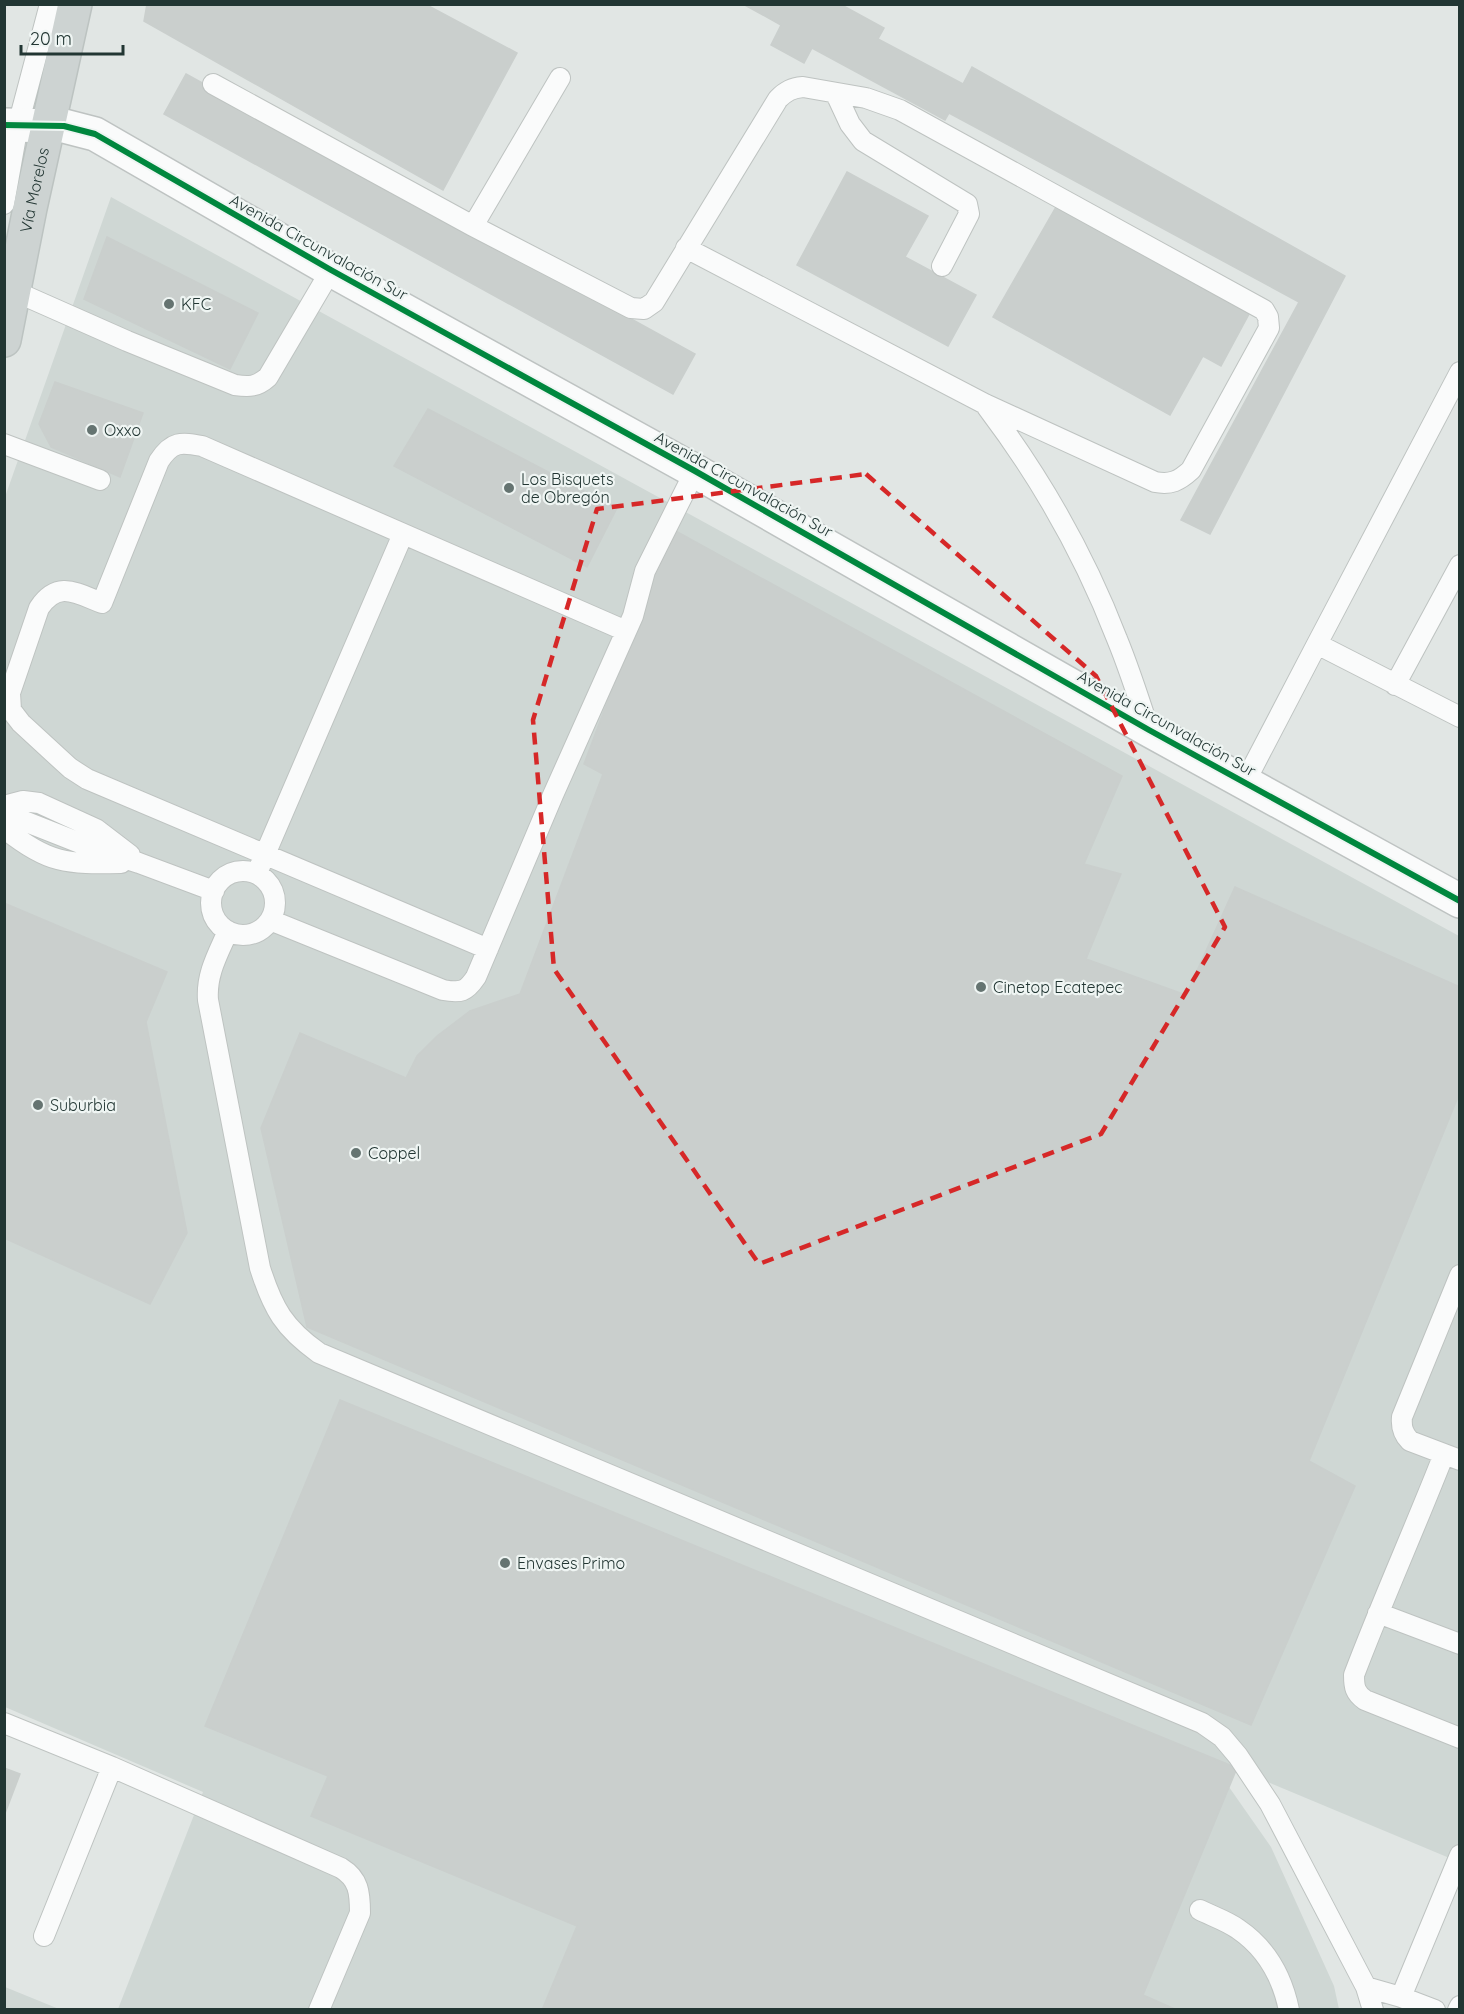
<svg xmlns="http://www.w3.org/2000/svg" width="1464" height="2014" font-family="Quicksand,sans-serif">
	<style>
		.built { fill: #cfd7d4 }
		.building { fill: #cacfcd; stroke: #cacfcd; stroke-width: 1.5 }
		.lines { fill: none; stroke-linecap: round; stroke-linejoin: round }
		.lane-casing { stroke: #bec3c1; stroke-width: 22 }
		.secondary-casing { stroke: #bec3c2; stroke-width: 36 }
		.primary-casing { stroke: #bcc3c1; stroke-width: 36 }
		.lane { stroke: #fafbfb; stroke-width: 20 }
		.secondary { stroke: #fafbfb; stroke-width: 33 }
		.primary { stroke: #cdd3d2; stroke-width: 33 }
		.cycleway-casing { stroke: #eff5f3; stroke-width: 10 }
		.cycleway { stroke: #00873e; stroke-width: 6 }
		.marked { fill: none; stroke: #d62828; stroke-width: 4.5; stroke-dasharray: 12 8; stroke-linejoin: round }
		.poi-dot { fill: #657471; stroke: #eff5f3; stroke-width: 2 }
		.labels { text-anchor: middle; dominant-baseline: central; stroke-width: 4.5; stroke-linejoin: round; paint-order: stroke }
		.street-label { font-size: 16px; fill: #223633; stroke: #eff5f3 }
		.poi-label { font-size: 16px; fill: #223633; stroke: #eff5f3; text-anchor: start }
	</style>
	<rect width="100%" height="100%" fill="#e1e6e4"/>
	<path class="built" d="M111 197 1459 936V1862L1208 1757 1271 1847 1334 1986 1339 2009H118L203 1792 5 1707V497Z
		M4 1987H5L59 2009H5Z"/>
	<path class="building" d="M147 4H425L517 53 443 190 144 21Z
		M743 4H840L884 28 878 39 963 84 972 67 1345 276 1210 534 1181 520 1299 302 949 113 945 120 812 48 804 63 771 45 781 25Z
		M186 74 695 354 673 394 164 114Z
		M847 172 928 216 905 257 976 295 948 346 797 265Z
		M1056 207 1249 314 1221 366 1203 356 1170 415 993 317Z
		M107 237 258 313 230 369 84 299Z
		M55 382 143 413 120 477 51 447 39 424Z
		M428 409 617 508 587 567 394 466Z
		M672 529 1122 776 1084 864 1121 874 1086 959 1186 995 1235 887 1460 987V1092L1309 1461 1355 1486 1251 1725 307 1327 261 1128 300 1033 406 1078 417 1056 437 1036 470 1011 520 994 603 774 584 764Z
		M4 903 167 972 146 1022 187 1233 150 1304 4 1238Z
		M340 1400 1237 1768 1143 1995 1177 2010H542L577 1926 311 1816 328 1776 205 1726Z
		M4 1768 20 1774 4 1816Z"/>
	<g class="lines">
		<g class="lane-casing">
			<path id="lane" d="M213 84 473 226 631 308 644 309 654 302 778 99C786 91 792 88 803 87L866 98 900 110 1264 310 1268 317 1269 328 1191 470C1179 481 1171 485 1155 482L985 404 686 248
				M836 94 850 124 863 141 967 204 969 214 942 266
				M4 204 18 125 50 4
				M473 226 560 78
				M14 291 127 341 235 385C249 387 257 387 268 377L331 270
				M1460 372 1317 644 1460 717
				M987 407C1040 477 1085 556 1117 639 1129 668 1139 699 1149 730
				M4 444 100 480
				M1395 685 1460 565
				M1245 782 1317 644
				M4 806 23 801 39 803 96 829 130 855
				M4 816 19 819 90 847 139 863 214 891
				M4 828C48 864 67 864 121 863
				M211 903a32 32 0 1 1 64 0a32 32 0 1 1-64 0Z
				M257 873 403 534
				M270 920 443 990C461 993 466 992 476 977L553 795 633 616 645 571 695 471
				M228 931C218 954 206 974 208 1000L260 1268C273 1309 284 1328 319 1353L1202 1723 1222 1737 1238 1756 1270 1804 1366 1987 1373 2010
				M488 949 87 779 70 768 21 723 11 710 10 693 39 608C58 580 76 593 102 603L159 461C172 441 181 442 202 446L626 631
				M1460 1275 1402 1417C1401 1427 1403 1434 1410 1441L1460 1460
				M1444 1454C1415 1528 1382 1601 1354 1675 1354 1687 1355 1693 1365 1700L1460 1738
				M1378 1613 1460 1644
				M4 1723 112 1767 341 1868C359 1879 360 1893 360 1913L319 2010
				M1200 1910C1212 1916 1227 1921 1238 1929 1266 1948 1282 1976 1289 2010
				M44 1936 112 1767
				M1366 1987 1401 1997 1435 2010
				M1401 1997 1460 1855
				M1458 2010 1460 2006"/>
		</g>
		<g class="secondary-casing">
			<path id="secondary" d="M4 125 64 126 95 134 331 270 695 471 1149 730 1460 901"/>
		</g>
		<g class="primary-casing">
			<g id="primary">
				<path id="s1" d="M4 340 30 208 75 4"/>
			</g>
		</g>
		<use href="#lane" class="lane"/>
		<use href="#secondary" class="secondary"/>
		<use href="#primary" class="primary"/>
		<g class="cycleway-casing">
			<path id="cycleway" d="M4 125 64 126 95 134 331 270 695 471 1149 730 1460 901"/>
		</g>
		<use href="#cycleway" class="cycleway"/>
	</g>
	<path class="marked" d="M866 474 1096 676 1225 927 1101 1134 759 1264 554 969 533 720 597 509Z"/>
	<g class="poi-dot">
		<circle cx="169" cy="304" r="6"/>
		<circle cx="92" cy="430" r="6"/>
		<circle cx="509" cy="488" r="6"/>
		<circle cx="981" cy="987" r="6"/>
		<circle cx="38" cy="1105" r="6"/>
		<circle cx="356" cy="1153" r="6"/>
		<circle cx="505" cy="1563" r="6"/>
	</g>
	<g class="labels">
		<g class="street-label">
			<text stroke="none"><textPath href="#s1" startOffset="153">Vía Morelos</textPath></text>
			<text transform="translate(319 247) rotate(29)">Avenida Circunvalación Sur</text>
			<text transform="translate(744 484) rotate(29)">Avenida Circunvalación Sur</text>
			<text transform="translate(1167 723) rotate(29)">Avenida Circunvalación Sur</text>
		</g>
		<g class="poi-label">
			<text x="181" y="304">KFC</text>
			<text x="104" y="430">Oxxo</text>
			<text x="521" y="479">Los Bisquets<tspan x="521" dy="18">de Obregón</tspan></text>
			<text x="993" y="987">Cinetop Ecatepec</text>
			<text x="50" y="1105">Suburbia</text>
			<text x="368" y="1153">Coppel</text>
			<text x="517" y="1563">Envases Primo</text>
		</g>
	</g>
	<rect width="1464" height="2014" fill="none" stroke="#223633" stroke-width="12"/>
	<path d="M21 45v9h102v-9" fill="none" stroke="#223633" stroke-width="3"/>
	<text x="30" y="45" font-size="18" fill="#223633" stroke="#eff5f3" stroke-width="4.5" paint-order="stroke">20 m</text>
</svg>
